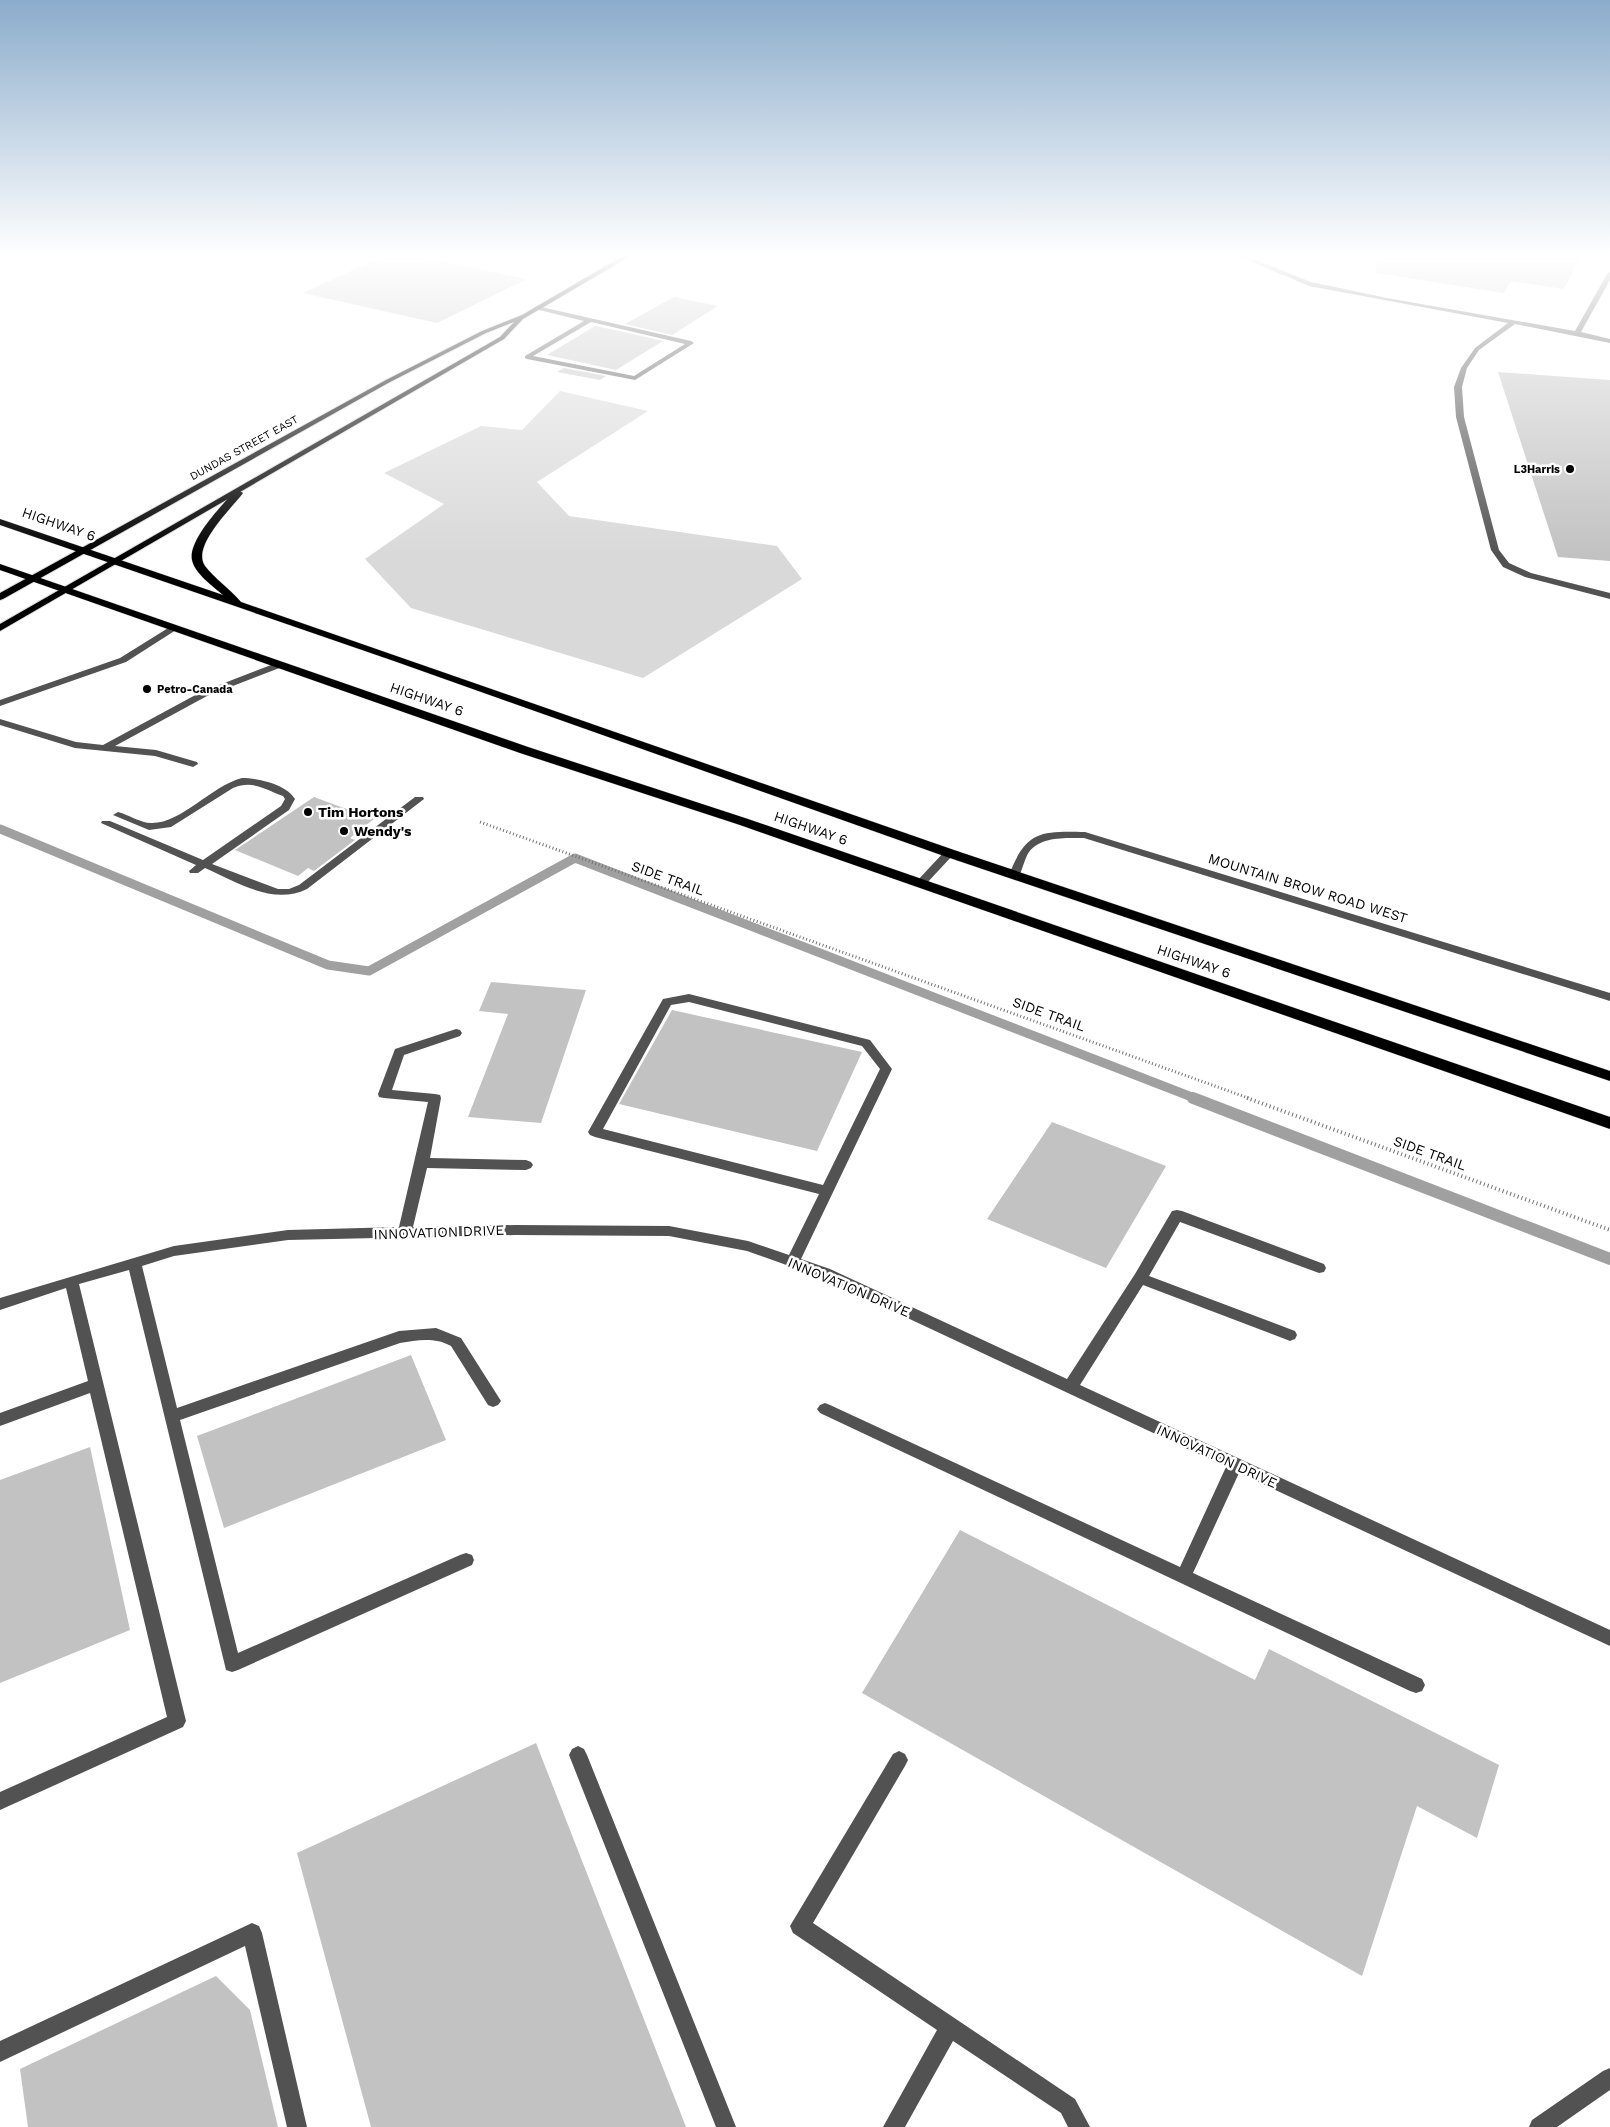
<svg xmlns="http://www.w3.org/2000/svg" width="1610" height="2127" font-family="'Work Sans',sans-serif">
	<style>
		.green { fill: #d9d9d9 }
		.lines { fill: none; stroke-linecap: round; stroke-linejoin: round }
		.stream-far1 { stroke: #a0a0a0; stroke-width: 9 }
		.stream { stroke: #a0a0a0; stroke-width: 12 }
		.building { fill: #c2c2c2 }
		.major-casing { stroke: #dbdbdb; stroke-width: 2 }
		.highway-casing { stroke: #dbdbdb; stroke-width: 1 }
		.path-far1 { stroke: #747474; stroke-width: 3; stroke-dasharray: 1 2.5; stroke-linecap: butt }
		.path { stroke: #747474; stroke-width: 4; stroke-dasharray: 1 3; stroke-linecap: butt }
		.minor { fill: #525252; fill-rule: evenodd }
		.major { fill: #000; fill-rule: evenodd }
		.highway { fill: #000; fill-rule: evenodd }
		.poi-dot { fill: #000; stroke: #fff; stroke-width: 2 }
		.labels { text-anchor: middle; dominant-baseline: central; stroke-width: 5; stroke-linejoin: round; paint-order: stroke }
		.far-street-label { font-size: 11px; fill: #000; stroke: #fff }
		.far-poi-label { font-size: 11px; font-weight: bold; fill: #000; stroke: #fff; text-anchor: end }
		.street-label { font-size: 14px; fill: #000; stroke: #fff }
		.poi-label { font-size: 14px; font-weight: bold; fill: #000; stroke: #fff; text-anchor: start }
	</style>
	<rect width="100%" height="100%" fill="#fff"/>
	<path class="green" d="M560 391 648 411 537 482 569 516 777 546 802 579 643 678 411 608 365 559 444 504 384 473 481 426 522 430Z"/>
	<g class="lines">
		<path class="stream-far1" d="M0 829 328 965 369 971 575 858 1197 1099"/>
		<path class="stream" d="M1193 1098 1610 1259"/>
	</g>
	<path class="building" d="M381 257H422L527 279 437 323 303 293Z
		M1377 257H1580L1564 289 1511 281 1504 293 1376 273Z
		M674 297 718 306 672 335 625 324Z
		M595 326 615 330 663 341 616 370 547 355Z
		M564 368 606 376 600 380 557 372Z
		M1498 372 1610 380V561L1558 557Z
		M314 797 374 819 350 838 355 840 314 871 308 868 298 876 235 850Z
		M491 982 586 990 541 1123 468 1117 508 1014 479 1011Z
		M672 1010 862 1052 817 1151 619 1104Z
		M1052 1122 1166 1166 1106 1268 987 1219Z
		M411 1355 446 1440 224 1528 197 1436Z
		M90 1447 130 1630 0 1683V1480Z
		M960 1530 1255 1680 1269 1649 1499 1765 1477 1838 1417 1806 1362 1976 862 1693Z
		M536 1743 686 2127H371L297 1853Z
		M216 1976 250 2010 278 2127H28L20 2069Z"/>
	<g class="lines">
		<g class="major-casing">
			<path id="major" d="M621 257H629L523 319 504 339 0 631V624L500 337 514 322 486 333 390 382 3 599 0 600V593L386 380 482 331 522 315Z"/>
		</g>
		<g class="highway-casing">
			<path id="highway" d="M238 490 243 493C232 508 191 546 205 566 215 579 230 589 241 602L954 850 1610 1071V1081L944 856 394 661 0 525V519L223 595C213 586 195 574 192 560 188 540 222 505 235 491Z
				M0 564 528 747 748 819 1610 1117V1129L740 825 520 753 0 570Z"/>
		</g>
		<path class="path-far1" d="M480 822 1251 1099"/>
		<path class="path" d="M1247 1098 1610 1230"/>
		<path class="minor" d="M1240 257H1249L1311 282 1387 298 1575 331 1607 274 1610 272V280L1581 332 1610 339V343L1515 324 1479 350 1467 368 1462 387 1464 417 1499 550 1509 563 1531 573 1610 593V599L1525 577 1503 567 1491 550 1456 417 1454 387 1461 368 1475 348 1508 323 1309 286Z
			M537 306 691 341 694 343 635 380 527 359 525 358V356L584 321 535 309 534 308ZM591 322 685 344 634 376 533 356Z
			M173 625 178 628 176 630 126 662 0 706V700L120 658Z
			M279 662 284 665 282 667 207 696 115 746 156 750 197 762 198 764 193 767 155 756 75 748 0 725V719L76 742 103 745 201 692Z
			M242 778C258 778 286 784 295 799L289 810 212 864 278 889H289L299 885 415 797H423L424 799 307 889C273 906 237 882 205 868L198 873H190L189 871 196 865 101 823 102 821H110L203 860 281 806 285 799 283 796C264 789 253 780 233 788L171 827 149 830 113 815 118 812C129 815 141 823 151 823 181 824 211 786 242 778Z
			M1085 832 1610 993V1001L1084 838C1066 838 1041 836 1029 852 1024 859 1023 870 1018 877L1014 878 1009 875C1026 831 1040 831 1085 832Z
			M949 850 953 851 954 853 953 855 925 885H917L915 883 917 881 945 851Z
			M689 994 870 1040 892 1069 801 1259 830 1269 1067 1379 1135 1274 1172 1211 1177 1210 1182 1211 1324 1264 1326 1268 1324 1272 1319 1273 1180 1222 1149 1276 1295 1331 1297 1335 1295 1339 1290 1341 1285 1339 1143 1285 1080 1385 1610 1630V1646L1239 1473 1193 1573 1422 1679 1425 1685 1422 1691 1416 1693 1410 1691 820 1413 817 1409 820 1405 825 1403 830 1405 1180 1567 1226 1467 820 1277 747 1251 669 1236 515 1235 288 1240 174 1256 142 1266 177 1408 399 1331 436 1328 461 1338 501 1401 498 1405 493 1407 488 1405 451 1346C435 1337 417 1340 400 1343L180 1420 238 1653 460 1555 466 1553 472 1555 474 1560 472 1565 238 1670 232 1672 226 1670 129 1270 79 1284 186 1721 183 1727 0 1810V1792L167 1717 90 1393 0 1426V1413L88 1381 66 1288 0 1310V1298L174 1246 288 1230 399 1227 428 1102 384 1098 379 1097 378 1094 395 1049 456 1029 460 1030 462 1033 460 1036 404 1055 392 1090 435 1094 440 1095 441 1098 430 1158 526 1160 531 1162 533 1165 531 1168 526 1170 427 1168 413 1227 515 1225 669 1226 748 1241 789 1255 819 1194 595 1137 590 1135 588 1132 663 999ZM689 1002 862 1046 880 1069 823 1185 603 1129 671 1005Z
			M578 1746 584 1749 587 1755 736 2127H716L569 1755 572 1749Z
			M899 1751 905 1754 908 1760 905 1766 813 1923 1075 2099 1090 2127H1068L1061 2113 953 2041 905 2127H883L937 2030 793 1933 790 1926 893 1754Z
			M252 1923 259 1926 262 1933 307 2127H287L245 1946 0 2062V2041Z
			M1610 2068V2090L1557 2127H1529L1532 2120 1603 2071Z"/>
		<use href="#major" class="major"/>
		<use href="#highway" class="highway"/>
	</g>
	<linearGradient id="sky" x2="0" y2="1"><stop stop-color="#8baccb"/><stop offset="0.46" stop-color="#fff"/><stop offset="1" stop-color="#fff" stop-opacity="0"/></linearGradient>
	<rect width="1610" height="555" fill="url(#sky)"/>
	<g class="poi-dot">
		<circle cx="1570" cy="469" r="5"/>
		<circle cx="147" cy="689" r="5"/>
		<circle cx="308" cy="812" r="5"/>
		<circle cx="344" cy="831" r="5"/>
	</g>
	<g class="labels">
		<g class="far-street-label">
			<text transform="translate(244 448) rotate(-29)">DUNDAS STREET EAST</text>
		</g>
		<g class="far-poi-label">
			<text x="1560" y="469">L3Harris</text>
			<text x="157" y="689" text-anchor="start">Petro-Canada</text>
		</g>
		<g class="street-label">
			<text transform="translate(59 524) rotate(19)">HIGHWAY 6</text>
			<text transform="translate(427 699) rotate(19)">HIGHWAY 6</text>
			<text transform="translate(811 828) rotate(19)">HIGHWAY 6</text>
			<text transform="translate(668 878) rotate(20)">SIDE TRAIL</text>
			<text transform="translate(1308 888) rotate(17)">MOUNTAIN BROW ROAD WEST</text>
			<text transform="translate(1194 961) rotate(19)">HIGHWAY 6</text>
			<text transform="translate(1049 1014) rotate(20)">SIDE TRAIL</text>
			<text transform="translate(1430 1153) rotate(20)">SIDE TRAIL</text>
			<text transform="translate(439 1232) rotate(-2)">INNOVATION DRIVE</text>
			<text transform="translate(849 1287) rotate(23)">INNOVATION DRIVE</text>
			<text transform="translate(1217 1456) rotate(25)">INNOVATION DRIVE</text>
		</g>
		<g class="poi-label">
			<text x="318" y="812">Tim Hortons</text>
			<text x="354" y="831">Wendy's</text>
		</g>
	</g>
</svg>
